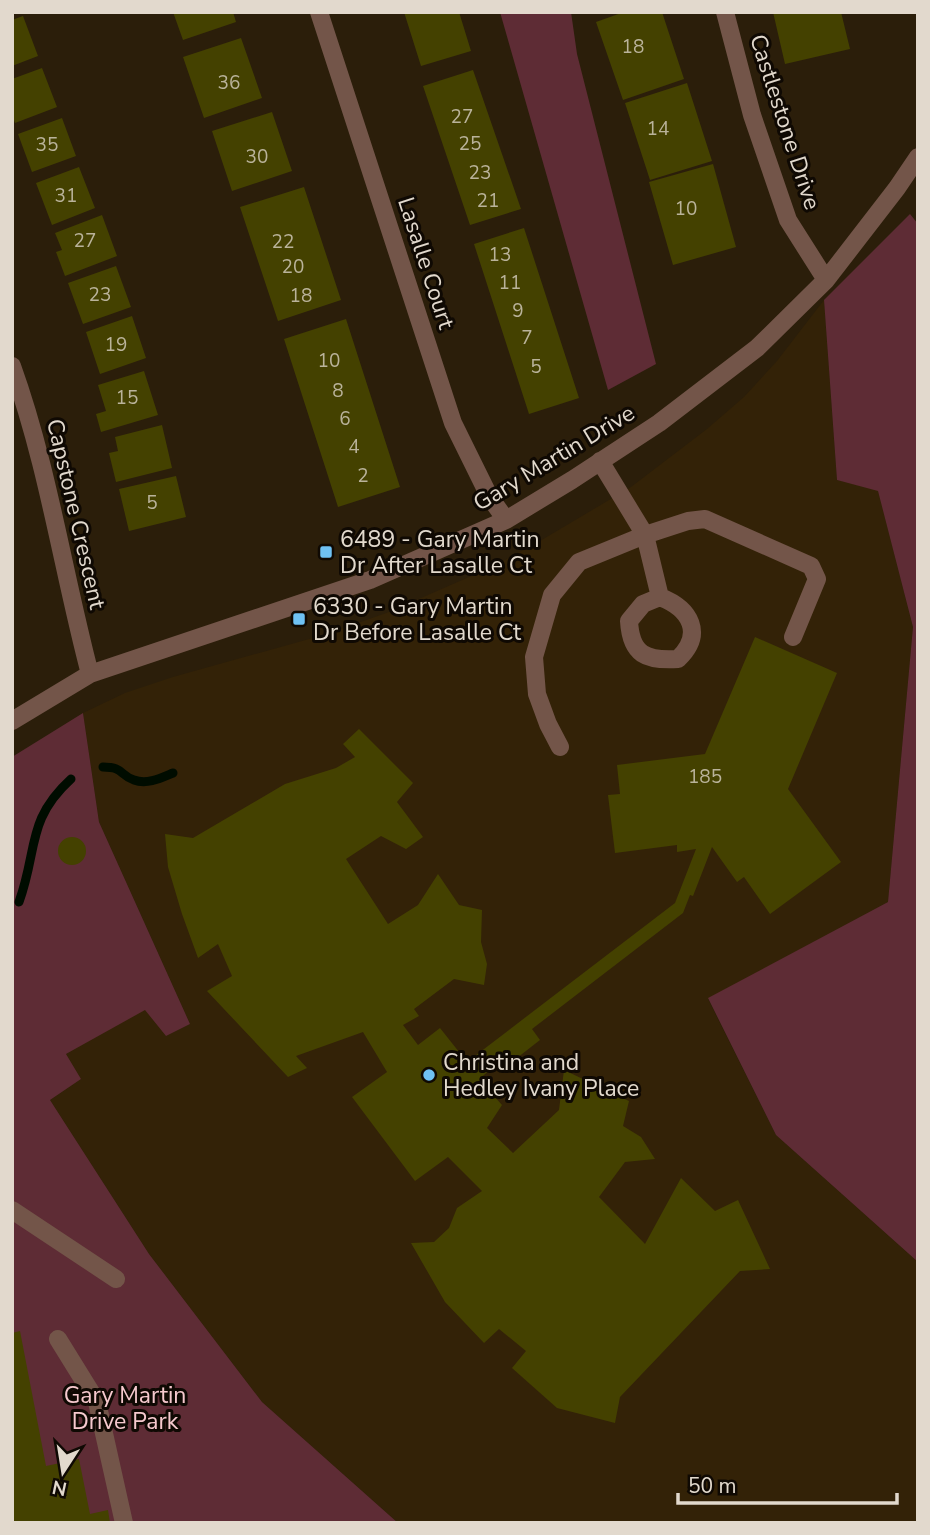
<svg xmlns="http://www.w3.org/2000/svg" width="930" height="1535" font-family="'Nunito Sans',sans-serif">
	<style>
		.built { fill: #332207 }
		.green { fill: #5e2c35 }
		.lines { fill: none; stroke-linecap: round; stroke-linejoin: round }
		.stream { stroke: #000c00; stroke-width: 9 }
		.building { fill: #444100 }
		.minor { stroke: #735549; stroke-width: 18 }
		.poi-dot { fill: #6fc2f4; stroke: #0f0903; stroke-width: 2.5 }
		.labels { text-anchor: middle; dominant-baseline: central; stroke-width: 6; stroke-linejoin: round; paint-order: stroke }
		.number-label { font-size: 19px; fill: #bab39a }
		.street-label { font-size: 23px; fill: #e2d9cd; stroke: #0f0903 }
		.poi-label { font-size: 23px; fill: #e2d9cd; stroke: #0f0903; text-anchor: start }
		.park-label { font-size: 23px; fill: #f6c9ce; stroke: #0f0903 }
	</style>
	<rect width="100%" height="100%" fill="#2b1e0a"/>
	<path class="built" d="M824 300 837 480 878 490 913 627 888 902 708 999 776 1135 918 1262V1523H398L262 1402 149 1254 50 1100 81 1079 66 1054 145 1009 166 1036 190 1024 99 822 83 713 125 693 173 677 327 634 389 612 492 567 540 541 631 487 707 429 744 397 777 361Z"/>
	<path class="green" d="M500 12H571L577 54 656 364 608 390Z
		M910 214 918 224V1262L776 1135 708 998 888 902 913 627 878 491 837 480 824 300Z
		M83 713 99 822 190 1024 166 1036 145 1010 66 1054 81 1079 50 1100 149 1254 262 1402 398 1523H12V757Z"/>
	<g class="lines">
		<path class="stream" d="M103 767C124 767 119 775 134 780 147 785 161 778 173 773
			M19 902C38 850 26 820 71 779"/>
	</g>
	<path class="building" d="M173 12H233L236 22 183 40Z
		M404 12H459L471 51 421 66Z
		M624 12H662L684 79 623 100 596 22Z
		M773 12H841L850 49 785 64Z
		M23 16 38 56 12 66V20Z
		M241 38 262 98 204 118 183 57Z
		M42 68 57 107 15 123 12 115V79Z
		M473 70 521 209 470 225 423 86Z
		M687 83 712 161 650 180 625 103Z
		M272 112 292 171 232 191 212 131Z
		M62 118 76 156 32 172 18 134Z
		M713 164 736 247 673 265 649 182Z
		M79 167 95 208 52 225 36 183Z
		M304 187 341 300 278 321 240 207Z
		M102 215 117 256 65 276 56 252 62 250 55 233Z
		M524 228 579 398 529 414 474 244Z
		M116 266 131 307 83 324 68 283Z
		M132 316 146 358 100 374 86 332Z
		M346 319 400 487 338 507 284 339Z
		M144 371 158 415 101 432 96 414 106 411 98 385Z
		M162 425 172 468 116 482 109 453 118 451 115 437Z
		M176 476 186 517 129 531 119 489Z
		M755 637 837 673 788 789 841 862 770 914 744 877 737 882 712 847 693 896 690 895 683 913 532 1029 540 1040 499 1072 495 1066 479 1079 502 1105 487 1128 513 1153 559 1110 564 1070 629 1101 623 1126 641 1137 655 1159 625 1162 599 1197 645 1244 681 1178 715 1211 738 1200 770 1269 740 1271 620 1397 615 1423 557 1408 512 1368 526 1351 499 1329 484 1343 445 1302 411 1243 434 1242 449 1228 457 1208 482 1191 448 1157 415 1181 352 1097 387 1072 363 1032 296 1056 307 1068 288 1077 207 991 232 976 218 944 198 958 182 914 168 867 165 834 193 838 285 784 336 768 355 757 343 744 359 729 413 783 397 802 423 837 406 849 381 836 346 859 388 924 418 905 438 874 459 905 482 910 481 942 487 964 484 985 454 979 414 1009 419 1016 403 1025 418 1045 440 1028 467 1062 675 903 696 849 677 852V845L615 853 608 795 620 794 617 765 705 754Z
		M58 851a14 14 0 1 1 28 0a14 14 0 1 1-28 0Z
		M20 1331 46 1466 79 1459 90 1514 108 1510 110 1523H12V1333Z"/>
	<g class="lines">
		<path class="minor" d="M319 12 453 423 489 496 506 520
			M725 12 752 115 788 220 826 280
			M12 366C48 466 63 572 90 674
			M660 597C691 609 704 634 678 659 646 661 631 655 629 621L643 604 660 597 645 535 688 521 705 519 811 566 817 579 793 637
			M12 721 90 674 370 580 506 520 572 480 659 423 757 348 826 280 897 188 918 157
			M560 747 548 724 537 694 534 657 552 595 579 562 645 535 600 461
			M12 1210 116 1279
			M58 1339 97 1402 124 1523"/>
	</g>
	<g class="poi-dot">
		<rect x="319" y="545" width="14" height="14" rx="3.5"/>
		<rect x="292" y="612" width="14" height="14" rx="3.5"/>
		<circle cx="429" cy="1075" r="7"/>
	</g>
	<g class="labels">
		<g class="number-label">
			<text x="633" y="47">18</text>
			<text x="229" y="83">36</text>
			<text x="462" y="117">27</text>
			<text x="658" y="129">14</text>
			<text x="470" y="144">25</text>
			<text x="47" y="145">35</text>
			<text x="257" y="157">30</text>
			<text x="480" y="173">23</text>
			<text x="66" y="196">31</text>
			<text x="488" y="201">21</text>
			<text x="686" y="209">10</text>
			<text x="85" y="241">27</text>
			<text x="283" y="242">22</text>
			<text x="500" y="255">13</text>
			<text x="293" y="267">20</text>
			<text x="510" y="283">11</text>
			<text x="100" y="295">23</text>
			<text x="301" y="296">18</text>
			<text x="518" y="311">9</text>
			<text x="527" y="338">7</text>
			<text x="116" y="345">19</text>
			<text x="329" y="361">10</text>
			<text x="536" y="367">5</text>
			<text x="338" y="391">8</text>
			<text x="127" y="398">15</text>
			<text x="345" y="419">6</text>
			<text x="354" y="447">4</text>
			<text x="363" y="476">2</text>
			<text x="152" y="503">5</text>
			<text x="705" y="777">185</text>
		</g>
		<g class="street-label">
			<text transform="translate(785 122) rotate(72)">Castlestone Drive</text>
			<text transform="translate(426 263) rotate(72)">Lasalle Court</text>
			<text transform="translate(554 458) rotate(-31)">Gary Martin Drive</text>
			<text transform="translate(76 514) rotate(77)">Capstone Crescent</text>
		</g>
		<g class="poi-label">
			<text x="340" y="539">6489 - Gary Martin<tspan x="340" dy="26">Dr After Lasalle Ct</tspan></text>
			<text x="313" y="606">6330 - Gary Martin<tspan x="313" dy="26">Dr Before Lasalle Ct</tspan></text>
			<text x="443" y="1062">Christina and<tspan x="443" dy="26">Hedley Ivany Place</tspan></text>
		</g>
		<g class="park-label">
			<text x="125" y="1395">Gary Martin<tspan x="125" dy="26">Drive Park</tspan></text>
		</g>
	</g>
	<rect width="930" height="1535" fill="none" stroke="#e2d9cd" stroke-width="28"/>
	<g transform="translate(63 1472) rotate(192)" stroke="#0f0903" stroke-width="5" paint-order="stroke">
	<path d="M0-5L12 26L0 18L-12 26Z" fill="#e2d9cd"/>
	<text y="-10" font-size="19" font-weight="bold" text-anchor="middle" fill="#e2d9cd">N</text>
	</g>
	<path d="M678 1493v10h219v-10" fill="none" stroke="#e2d9cd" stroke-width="3.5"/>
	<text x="688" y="1493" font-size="21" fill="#e2d9cd" stroke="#0f0903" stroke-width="5" paint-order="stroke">50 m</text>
</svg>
